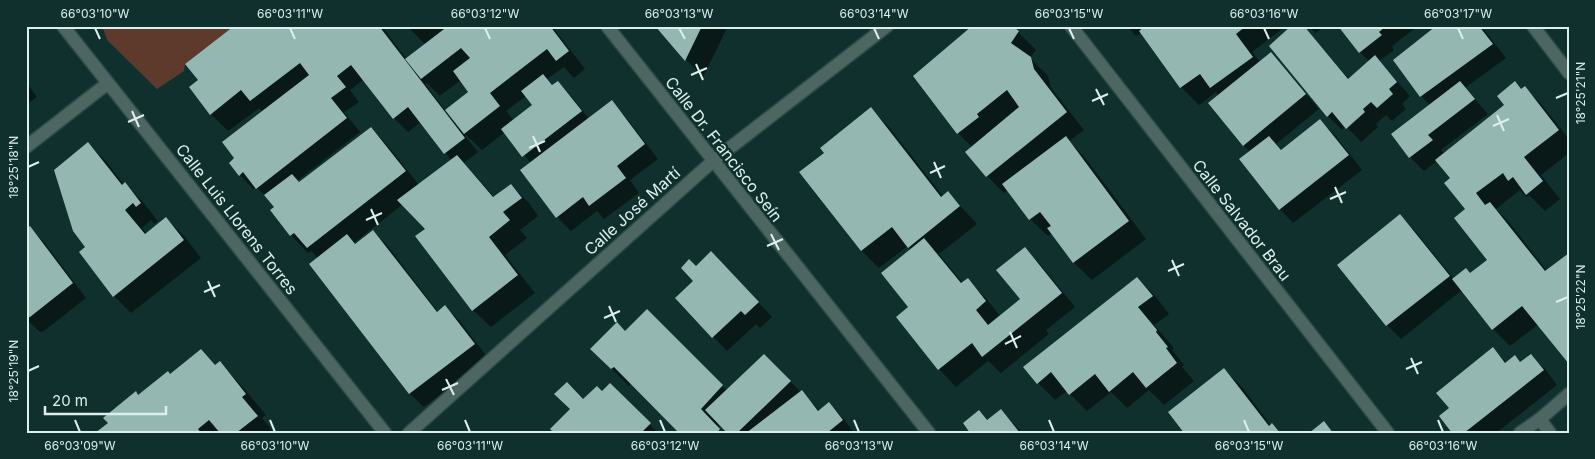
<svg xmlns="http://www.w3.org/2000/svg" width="1595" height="459" font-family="Inter,sans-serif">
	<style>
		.green { fill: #5e3a2d }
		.shadow { fill: #0007; fill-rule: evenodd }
		.building { fill: #94b7b2 }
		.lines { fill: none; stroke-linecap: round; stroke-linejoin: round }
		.minor-casing { stroke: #2c4b48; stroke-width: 15 }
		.minor { stroke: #4e6662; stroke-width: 12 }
		.ticks { fill: none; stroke: #ddefed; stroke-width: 2 }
		.labels { text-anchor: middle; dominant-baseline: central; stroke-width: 5; stroke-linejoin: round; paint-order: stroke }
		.street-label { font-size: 16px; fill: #ddefed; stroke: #0f302d }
		.neatline { fill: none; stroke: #ddefed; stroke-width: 2 }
		.ticks-label { font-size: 12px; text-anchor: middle; fill: #ddefed }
	</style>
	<rect width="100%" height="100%" fill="#0f302d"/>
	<path class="green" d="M102 26H234L185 64 184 71 157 89 107 40Z"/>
	<path class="shadow" d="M236 26H382L407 60 426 45 407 26H552L585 69 574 78 564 67 547 79 554 86 558 83 572 97 589 119 611 102 625 116 658 159 630 180 639 193 604 219 597 211 571 231 557 217 531 163 505 132 482 150 466 135 465 136 478 152 464 163 495 198 511 185 529 203 538 216 520 230 527 238 505 255 535 293 491 327 473 310 427 229 403 204 354 243 356 245 373 231 387 245 438 312 445 307 459 320 488 358 424 407 410 394 311 264 318 258 311 251 308 253 291 235 275 208 270 200 256 187 253 189 240 175 236 158 263 112 259 108 228 131 211 114 199 81ZM364 79 394 118 408 132 421 122 452 161 419 185 388 146 371 128 299 183 297 181 360 132 344 112 359 102 350 90ZM461 80 470 92 446 111 425 84 427 83 440 96ZM526 96 533 105 514 121 506 111Z
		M654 26H728L703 77Z
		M1127 26H1286L1252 52 1260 62 1271 54 1284 68 1319 109 1276 144 1283 151 1320 121 1334 134 1362 170 1293 223 1280 209 1250 152 1243 145 1219 96 1216 92 1199 105 1181 87 1141 33 1136 36Z
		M1303 26 1349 79 1370 62 1360 52 1340 26H1418L1392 46 1394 50 1379 61 1410 96 1402 104 1406 109 1392 121 1386 115 1376 124 1378 127 1361 142 1346 126 1342 130 1328 116Z
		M1308 26H1325L1316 33Z
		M1439 26H1481L1506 58 1465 88 1488 114 1441 150 1445 154 1506 106 1525 88 1542 105 1569 139V153L1541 175 1560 199 1545 211 1529 195 1526 197 1520 190 1496 209 1508 221 1547 271 1539 324 1510 346 1493 329 1462 290 1401 339 1387 325 1400 216 1414 230 1454 279 1470 275 1488 260 1467 209 1451 178 1437 161 1424 171 1410 157 1430 105 1421 96 1394 60Z
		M1018 32 1036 50 1030 58 1048 76 1051 88 1084 130 1069 141 1083 155 1146 239 1092 280 1074 263 1052 233 1048 236 1030 219 1008 190 1004 193 987 176 972 147 958 133 915 76Z
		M26 82 37 97 26 105Z
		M871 109 888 126 943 196 948 193 977 224 939 254 963 283 967 280 985 297 1000 316 1021 299 1025 249 1039 263 1075 307 1046 330 1049 334 1001 373 988 361 956 387 939 369 910 308 911 250 908 246 879 268 862 251 801 172 826 153Z
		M88 144 106 161 124 185 125 184 142 201 158 221 154 224 151 220 142 228 147 234 166 219 184 236 201 258 131 313 114 296 87 247Z
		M30 228 44 242 86 298 44 331 40 332 26 319V231Z
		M725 267 772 317 760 328 756 324 727 351 676 298 695 281 696 268Z
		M1137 278 1155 296 1169 314 1154 325 1174 348 1172 350 1184 365 1182 367 1194 381 1164 405 1149 390 1127 408 1111 392 1087 411 1067 391 1055 400 1038 383Z
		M647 310 727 391 778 369 820 411 829 404 843 418 854 433H728L720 424 717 428 722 433H681L632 383 629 386 592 349 625 332Z
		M1493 349 1507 363 1515 357 1521 363 1531 356 1545 369 1557 385 1496 433H1454L1450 408Z
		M201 351 216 366 219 363 240 384 266 415 262 418 274 433H97L109 423 136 393 139 396 171 375Z
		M1224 370 1242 387 1271 426 1272 425 1281 433H1186Z
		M610 385 658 433H556L584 401 602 393Z
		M1001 410 1022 433H972L979 412 988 421Z"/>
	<path class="building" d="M234 26H379L465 138 444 154 408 107 393 119 351 65 337 76 346 87 331 98 347 118 256 189 243 172 239 176 229 163 234 158 222 142 309 75 300 63 250 101 241 90 210 115 189 87 198 80 185 64Z
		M448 26H550L569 51 556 61 547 49 490 93 500 106 464 134 445 110 468 92 453 71 470 58 461 48 421 79 405 59Z
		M655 26H702L685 61Z
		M972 26H1012L1019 31 1011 43 1031 57 1034 69 1067 112 986 177 965 152 1019 107 1007 90 977 114 979 117 957 134 913 76Z
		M1145 26H1246L1236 34 1253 57 1210 88 1200 74 1180 88 1139 31Z
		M1291 26H1304L1348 79 1375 55 1397 82 1389 89 1393 94 1377 108 1371 102 1363 109 1365 112 1346 129 1332 112 1327 117 1269 46Z
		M1338 26H1386L1379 32 1382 35 1359 53Z
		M1436 26H1479L1493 44 1420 97 1393 60Z
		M1271 52 1306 94 1243 146 1208 103Z
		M543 74 552 85 558 81 582 111 522 157 501 129 532 105 521 91Z
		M1460 81 1475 99 1428 135 1433 140 1409 158 1391 134Z
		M1515 81 1521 89 1525 86 1559 130 1524 157 1543 181 1526 195 1513 177 1508 181 1503 173 1476 193 1485 205 1490 202 1545 271 1569 253V364L1522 306 1492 330 1452 279 1466 268 1470 273 1487 260 1454 218 1465 209 1444 183 1450 178 1435 160 1504 105 1497 96Z
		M612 100 645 144 617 166 626 178 589 206 583 197 556 218 520 170Z
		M871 107 941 197 948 191 960 206 908 248 892 227 861 251 799 172 824 153 820 148Z
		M1320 119 1349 155 1279 210 1239 159 1269 136 1281 150Z
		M371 127 406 171 307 248 294 233 290 236 270 210 274 207 264 195 292 174 299 182Z
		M1066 136 1129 221 1073 263 1047 228 1051 226 1040 212 1029 220 1002 184Z
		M88 142 122 185 125 182 141 203 136 207 133 203 125 210 145 234 166 217 184 240 113 297 79 252 85 247 73 231 54 170Z
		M457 155 493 197 511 184 522 198 503 212 510 220 489 237 518 275 472 311 415 236 425 229 397 200Z
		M1400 214 1450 276 1386 326 1337 265Z
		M30 226 73 283 30 317 26 318V229Z
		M373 230 437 312 445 305 475 344 409 394 309 264 347 234 355 244Z
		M924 238 961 283 968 278 986 301 976 310 988 325 1020 299 996 270 1025 247 1062 293 982 357 972 343 938 370 896 317 908 307 881 273Z
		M711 251 759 302 745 315 741 311 712 338 675 298 693 281 681 268 689 259 696 266Z
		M1137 277 1153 296 1138 307 1157 330 1156 332 1168 347 1166 348 1177 363 1146 388 1133 372 1109 392 1095 374 1069 395 1051 372 1037 384 1023 367Z
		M647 309 723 385 701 409 720 429 717 433H679L614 367 611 369 590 349 617 322 625 331Z
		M1493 347 1505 363 1515 355 1520 362 1531 354 1544 370 1464 433H1452L1439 416 1449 408 1436 393Z
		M201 349 215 365 220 361 246 394 242 397 258 416 236 433H220L209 420 198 429 201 433H95L108 423 103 418 136 391 138 395 168 371 170 374Z
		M764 354 791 381 737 433H727L705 410Z
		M1224 368 1269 426 1272 423 1280 433H1184L1168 412Z
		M567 382 583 399 597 386 602 391 610 383 651 423 641 433H554L550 429 570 409 554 394Z
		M802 390 818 411 829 402 843 420 827 433H746Z
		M1001 409 1020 433H970L963 423 979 410 987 420Z
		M1324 421 1333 433H1309Z"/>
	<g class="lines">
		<g class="minor-casing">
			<path id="minor" d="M63 26 385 433
				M607 26 929 433
				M1071 26 1388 433
				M1533 26 1569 73
				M26 147 108 83
				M1540 419 1550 433
				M409 433 713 161 887 26
				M1520 433 1540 419 1569 394"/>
		</g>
		<use href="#minor" class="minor"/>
	</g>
	<path class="ticks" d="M95 28 100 39M290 28 295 39M485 28 490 39M679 28 685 39M874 28 879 39M1069 28 1074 39M1264 28 1269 39M1458 28 1463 39M696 64 703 80M691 75 707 68M1096 89 1104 105M1556 98 1568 93M1092 101 1108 94M132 111 139 127M1497 115 1504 131M128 122 144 115M1493 126 1509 119M533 136 540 152M529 148 545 141M934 162 941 178M28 167 39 162M930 173 945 166M1335 187 1342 203M1330 199 1346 192M371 209 378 225M366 220 382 213M771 234 779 250M767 246 783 239M1172 260 1179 276M1168 271 1184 264M208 281 215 297M204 292 220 285M1556 302 1568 297M609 306 616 322M604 318 620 311M1010 332 1017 348M1005 344 1021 336M1411 358 1418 374M1406 369 1422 362M28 371 39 366M446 379 454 395M442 390 458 383M75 420 80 432M270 420 275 432M465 420 470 432M660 420 665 432M854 420 859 432M1049 420 1054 432M1244 420 1249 432M1438 420 1443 432"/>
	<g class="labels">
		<g class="street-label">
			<text transform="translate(724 149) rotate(52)">Calle Dr. Francisco Seín</text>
			<text transform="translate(632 211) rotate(-42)">Calle José Martí</text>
			<text transform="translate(237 219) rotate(52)">Calle Luis Llorens Torres</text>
			<text transform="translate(1242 220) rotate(52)">Calle Salvador Brau</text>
		</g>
	</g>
	<rect width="1595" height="459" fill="none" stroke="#0f302d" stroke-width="55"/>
	<path d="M45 406v8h121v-8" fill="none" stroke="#ddefed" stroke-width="2.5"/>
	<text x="52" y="406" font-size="15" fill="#ddefed" stroke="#0f302d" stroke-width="4" paint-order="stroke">20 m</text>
	<rect x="28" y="28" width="1540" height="404" class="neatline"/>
	<g class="ticks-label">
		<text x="95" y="18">66°03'10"W</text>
		<text x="290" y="18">66°03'11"W</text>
		<text x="485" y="18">66°03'12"W</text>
		<text x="679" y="18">66°03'13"W</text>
		<text x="874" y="18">66°03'14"W</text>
		<text x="1069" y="18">66°03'15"W</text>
		<text x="1264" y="18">66°03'16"W</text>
		<text x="1458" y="18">66°03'17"W</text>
		<text transform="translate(1581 93) rotate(-90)" y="4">18°25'21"N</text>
		<text transform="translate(14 167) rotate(-90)" y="4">18°25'18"N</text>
		<text transform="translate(1581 297) rotate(-90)" y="4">18°25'22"N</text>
		<text transform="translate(14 371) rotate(-90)" y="4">18°25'19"N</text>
		<text x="80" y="450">66°03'09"W</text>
		<text x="275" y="450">66°03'10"W</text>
		<text x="470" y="450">66°03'11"W</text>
		<text x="665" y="450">66°03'12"W</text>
		<text x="859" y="450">66°03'13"W</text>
		<text x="1054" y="450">66°03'14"W</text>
		<text x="1249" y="450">66°03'15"W</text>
		<text x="1443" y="450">66°03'16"W</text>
	</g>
</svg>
